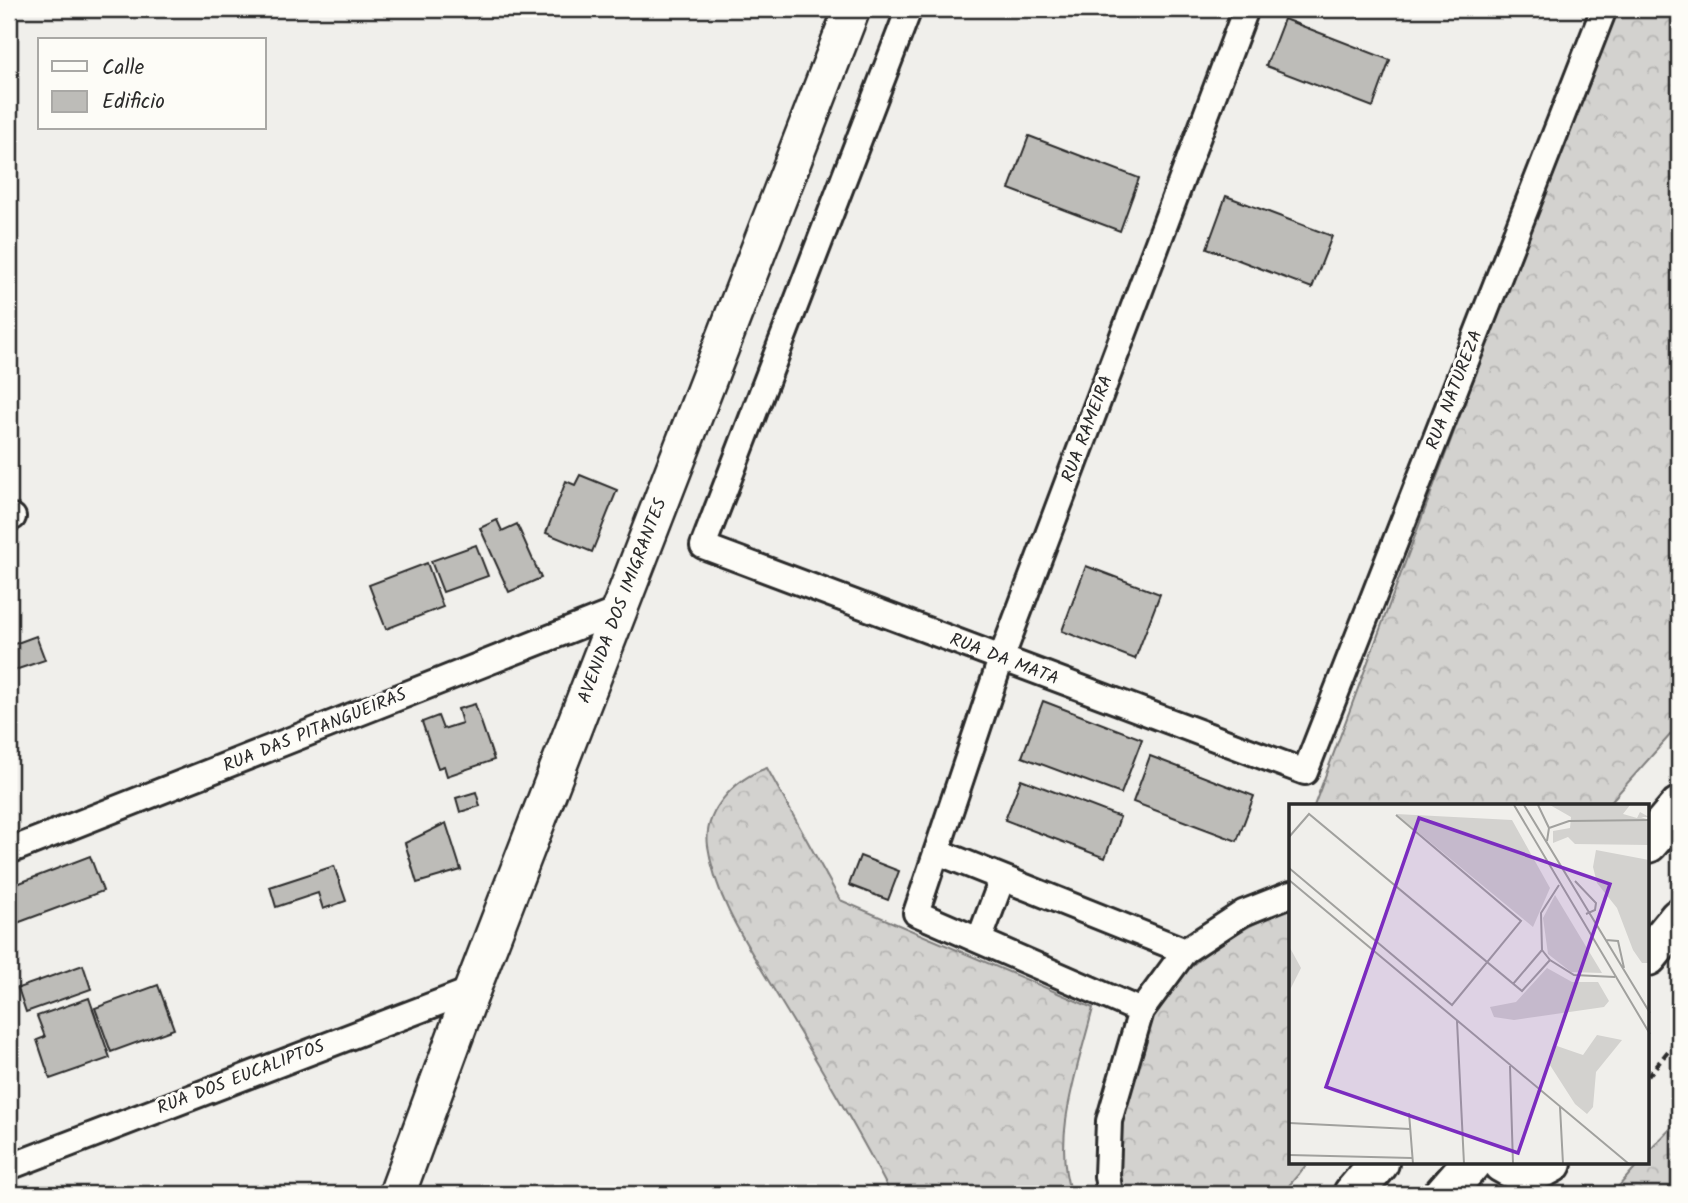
<svg xmlns="http://www.w3.org/2000/svg" width="1688" height="1203" font-family="Kalam,sans-serif">
	<style>
		.forest { fill: url(#forest-crowns); stroke: #7f7e7d; stroke-width: 2 }
		.building { fill: #bdbcb8; stroke: #2b2b2b; stroke-width: 2 }
		.lines { fill: none; stroke-linecap: round; stroke-linejoin: round }
		.street-casing { stroke: #2b2b2b; stroke-width: 30 }
		.secondary-casing { stroke: #2b2b2b; stroke-width: 40 }
		.primary-casing { stroke: #2b2b2b; stroke-width: 44 }
		.path { stroke: #2b2b2b; stroke-width: 4.5; stroke-dasharray: 7 5; stroke-linecap: butt }
		.street { stroke: #fdfcf7; stroke-width: 24 }
		.secondary { stroke: #fdfcf7; stroke-width: 35 }
		.primary { stroke: #fdfcf7; stroke-width: 38 }
		.labels { text-anchor: middle; dominant-baseline: central; stroke-width: 6; stroke-linejoin: round; paint-order: stroke }
		.street-label { font-size: 18px; fill: #2b2b2b; stroke: #fdfcf7 }
		.inset-road { fill: none; stroke: #a1a19e; stroke-width: 2 }
		.view { fill: #7b2cbf; fill-opacity: 0.15; stroke: #7b2cbf; stroke-width: 3.5 }
		.inset-edge { fill: none; stroke: #2b2b2b; stroke-width: 3.5 }
	</style>
	<defs>
		<pattern id="forest-crowns" width="20" height="18" patternUnits="userSpaceOnUse" patternTransform="scale(1.75)"><rect width="20" height="18" fill="#d3d2cf"/><path d="M2 6a3 3 0 1 1 6 0M12 15a3 3 0 1 1 6 0" fill="none" stroke="#b5b4b2"/></pattern>
	</defs>
	<rect width="100%" height="100%" fill="#f0efeb"/>
	<filter id="ink" filterUnits="userSpaceOnUse"><feTurbulence type="fractalNoise" baseFrequency=".0143" numOctaves="2"/><feDisplacementMap in="SourceGraphic" scale="14" xChannelSelector="R" yChannelSelector="G"/><feConvolveMatrix kernelMatrix="1 2 1 2 8 2 1 2 1" color-interpolation-filters="sRGB"/></filter>
	<g filter="url(#ink)">
		<path class="forest" d="M1612 9H1679V725L1607 806H1314Z
			M767 768 840 900 1093 1008C1079 1065 1051 1136 1071 1194H891C857 1128 819 1064 780 1000 752 952 716 903 708 846 703 811 736 778 767 768Z
			M1291 908V1163H1308L1282 1194H1122C1113 1131 1132 1040 1171 989 1199 951 1248 924 1291 908Z
			M1679 1120V1194H1612L1639 1163H1648V1152Z"/>
		<path class="building" d="M1284 19 1390 60 1373 107 1266 66Z
			M1029 136 1139 178 1120 231 1009 189Z
			M1226 196 1332 236 1312 288 1207 248Z
			M580 475 617 490 592 552 546 533 566 481 575 485Z
			M497 520 502 531 517 524 541 578 509 592 480 528Z
			M476 545 488 576 443 592 431 561Z
			M427 563 443 607 386 629 369 585Z
			M1086 566 1160 594 1135 659 1062 631Z
			M36 636 45 660 9 672V646Z
			M1043 701 1142 739 1121 794 1022 757Z
			M475 704 494 760 447 776 444 766 438 768 422 722 438 716 443 729 462 723 458 709Z
			M1150 756 1254 796 1237 841 1133 802Z
			M1021 779 1120 817 1105 858 1005 820Z
			M476 792 480 806 460 812 456 798Z
			M446 823 461 870 417 883 405 843Z
			M90 856 103 891 9 926V887Z
			M860 856 899 871 888 900 849 885Z
			M334 866 346 901 323 909 318 893 276 907 270 887Z
			M83 965 91 989 26 1012 18 988Z
			M158 985 174 1029 111 1052 95 1008Z
			M89 998 110 1058 50 1079 37 1040 45 1037 37 1016Z"/>
		<g class="lines">
			<g class="street-casing">
				<path id="street" d="M909 9 703 546 1305 772 1604 9
					M9 518 13 517
					M9 851 620 610
					M938 852 1185 951
					M980 938 1002 879
					M1141 1011 916 913 1001 659 1246 9
					M9 1167 472 990
					M1110 1194 1107 1176 1109 1121 1141 1011 1185 951 1243 913 1291 894"/>
			</g>
			<g class="secondary-casing">
				<path id="secondary" d="M397 1194 472 990 852 9"/>
			</g>
			<g class="primary-casing">
				<path id="primary" d="M1648 843 1679 807
					M1648 956 1679 918
					M1502 1163C1519 1174 1534 1174 1552 1163
					M1353 1194 1379 1163
					M1444 1194 1471 1163"/>
			</g>
			<path class="path" d="M1648 1076 1679 1038"/>
			<use href="#street" class="street"/>
			<use href="#secondary" class="secondary"/>
			<use href="#primary" class="primary"/>
		</g>
	</g>
	<g class="labels">
		<g class="street-label">
			<text transform="translate(1455 390) rotate(-69)">RUA NATUREZA</text>
			<text transform="translate(1088 429) rotate(-69)">RUA RAMEIRA</text>
			<text transform="translate(623 601) rotate(-69)">AVENIDA DOS IMIGRANTES</text>
			<text transform="translate(1004 660) rotate(21)">RUA DA MATA</text>
			<text transform="translate(315 731) rotate(-22)">RUA DAS PITANGUEIRAS</text>
			<text transform="translate(241 1078) rotate(-21)">RUA DOS EUCALIPTOS</text>
		</g>
	</g>
	<g transform="translate(1289 804)">
		<rect width="360" height="360" fill="#f0efeb"/>
		<path d="M261 1H341L334 10 348 14 351 8 360 13H352L360 16V41L286 40 279 33 264 39V27L281 24 282 13ZM107 10 223 16 261 84 244 123ZM307 46 360 56V159H353L344 146 328 104 308 79 304 63ZM266 91 313 169 282 168 259 150 254 114ZM0 142 12 164 0 188ZM258 164 283 178H309L320 197 315 203 225 216 205 213 201 203 227 198ZM308 231 333 236 307 268 304 303 298 310 286 300 259 258 265 241 294 251Z" fill="#d3d2cf"/>
		<path class="inset-road" d="M225 1 361 230M235 1 361 209M249 1 260 24 258 37M260 24 280 17 361 16M0 33 20 10 233 187 261 156M0 64 163 201 232 117 107 11M0 76 340 360M286 77 307 99 306 106 297 110M270 81 252 109 253 146 261 156 285 171 326 173M317 136 329 137 335 164M224 180 253 146M168 217 175 360M221 262 224 360M271 303 274 360M120 309 124 360M0 319 121 325M0 351 123 354"/>
		<path class="view" d="M130 14 321 80 229 349 37 283Z"/>
		<rect width="360" height="360" class="inset-edge"/>
	</g>
	<rect width="1688" height="1203" fill="none" stroke="#fdfcf7" stroke-width="35"/>
	<rect x="18" y="18" width="1653" height="1168" fill="none" stroke="#2b2b2b" stroke-width="2.5" filter="url(#ink)"/>
	<rect x="38" y="38" width="228" height="91" fill="#fdfcf7" stroke="#a9a8a5" stroke-width="2"/>
	<rect x="52" y="61" width="35" height="10" fill="#fdfcf7" stroke="#a9a8a5" stroke-width="2"/>
	<text x="102" y="74" font-size="21" fill="#2b2b2b">Calle</text>
	<rect x="52" y="91" width="35" height="21" fill="#bdbcb8" stroke="#a9a8a5" stroke-width="2"/>
	<text x="102" y="108" font-size="21" fill="#2b2b2b">Edificio</text>
</svg>
